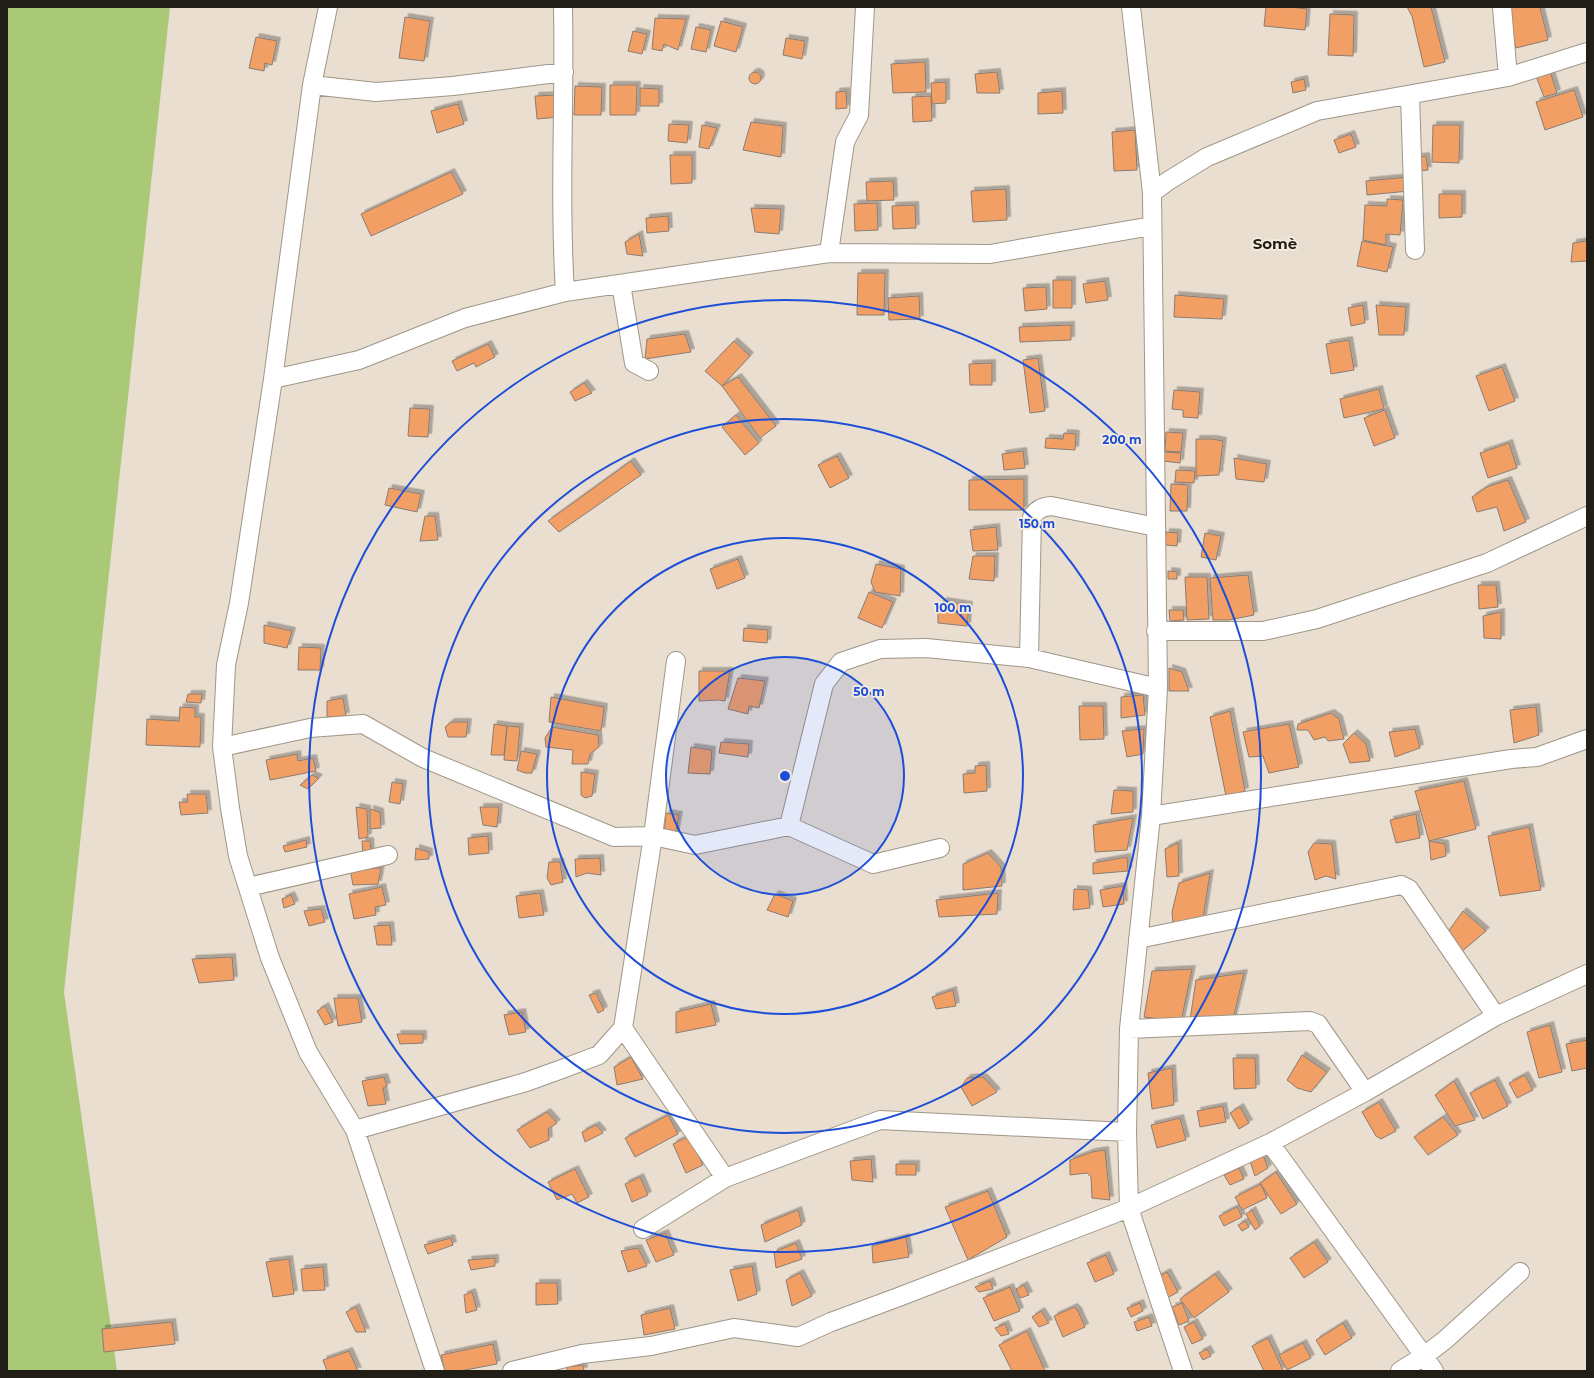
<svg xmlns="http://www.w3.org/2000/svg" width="1594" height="1378" font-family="Montserrat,sans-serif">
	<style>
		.green { fill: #aac977 }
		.building { fill: #f29f66; stroke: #8a7c72; filter: url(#shadow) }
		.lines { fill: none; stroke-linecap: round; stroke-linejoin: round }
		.minor-casing { stroke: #9f9688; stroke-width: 20 }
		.minor { stroke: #fff; stroke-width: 18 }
		.ring { fill: none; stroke: #1d4ed8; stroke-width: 2 }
		.labels { text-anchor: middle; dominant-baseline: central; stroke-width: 3.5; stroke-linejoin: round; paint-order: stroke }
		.district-label { font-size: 15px; font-weight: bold; fill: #211e18; stroke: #f6ecdd }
		.centre { fill: #1d4ed8; stroke: #f6ecdd; stroke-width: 2 }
		.ring-label { font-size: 12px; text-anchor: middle; font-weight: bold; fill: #1d4ed8; stroke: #f6ecdd; stroke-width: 3.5; stroke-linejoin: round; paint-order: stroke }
	</style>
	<defs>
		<filter id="shadow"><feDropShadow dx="3.5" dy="-3.5" stdDeviation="0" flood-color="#0004"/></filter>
	</defs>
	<rect width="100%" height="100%" fill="#e9ded0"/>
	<path class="green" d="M7 7H170L64 992 117 1371H7Z"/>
	<path class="building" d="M1266 7H1291L1307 9 1305 30 1264 26Z
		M1407 7H1431L1445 62 1424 67 1412 16Z
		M1505 7H1540L1548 40 1516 48Z
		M1330 14 1354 15 1353 56 1328 55Z
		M405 17 430 21 424 61 399 58Z
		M655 18 686 19 678 50 664 44 662 51 652 49Z
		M721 21 743 27 736 52 714 46Z
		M696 27 711 30 706 52 691 49Z
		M633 31 647 34 642 54 628 51Z
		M256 37 277 41 272 65 265 63 264 71 249 68Z
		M786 38 805 41 802 59 783 55Z
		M925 62 926 92 893 93 891 64Z
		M1550 71 1557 93 1544 97 1536 76Z
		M749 78a6 6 0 1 1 12 0a6 6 0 1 1-12 0Z
		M997 72 1000 93H977L975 74Z
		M1304 79 1306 90 1293 93 1291 82Z
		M946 82V103L932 104 931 83Z
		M610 85H637L636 115H610Z
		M575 86 602 87 601 115H574Z
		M640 88 659 89V106H640Z
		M1574 90 1583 117 1545 130 1536 102Z
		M846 91 847 108 836 109V92Z
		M1062 91 1063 113 1038 114V93Z
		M559 95V117L537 119 535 96Z
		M931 96 932 121 913 122 912 97Z
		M458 104 464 124 437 133 431 111Z
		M751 122 783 126 781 157 743 150Z
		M669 124 689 125 687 143 668 141Z
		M702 125 717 128 709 149 699 147Z
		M1433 125H1460L1459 163 1432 162Z
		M1135 130 1137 170 1114 171 1112 132Z
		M1351 134 1356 147 1339 153 1334 140Z
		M670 155H692V183L671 184Z
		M1426 156 1428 170 1419 171 1418 157Z
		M451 172 463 194 371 236 361 214Z
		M1408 177 1409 191 1367 195 1366 181Z
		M893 181 894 200 867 201 866 182Z
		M1006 189 1007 220 973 222 971 191Z
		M1439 194H1462V217L1439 218Z
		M1387 199 1403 200 1400 235 1386 234V245L1363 240 1365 205 1387 206Z
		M877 203 878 230 855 231 854 204Z
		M915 205 916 228 893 229 892 206Z
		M751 208 781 209 779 234 755 232Z
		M668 216 669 231 647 233 646 218Z
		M639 234 643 256 627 254 625 242Z
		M1362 241 1393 247 1387 272 1357 266Z
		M1587 241V261L1571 262 1573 243Z
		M858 273H885L884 315H857Z
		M1053 280H1072V308H1053Z
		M1105 281 1108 300 1086 303 1083 284Z
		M1046 287 1047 309 1025 311 1023 288Z
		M1175 295 1224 299 1222 319 1174 317Z
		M919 296 920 319 889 320 888 298Z
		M1363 305 1365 323 1351 326 1348 308Z
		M1376 305 1406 307 1404 335H1379Z
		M1071 325V340L1020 342 1019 327Z
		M685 334 691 352 645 359 647 339Z
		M1349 340 1354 370 1331 374 1326 344Z
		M734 341 750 356 722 386 705 371Z
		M488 344 495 357 476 367 474 363 457 371 452 361Z
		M1038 358 1045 411 1030 413 1023 360Z
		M992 363V385H970L969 364Z
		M1502 367 1515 401 1489 411 1476 376Z
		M738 377 776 426 760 438 722 386Z
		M584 383 592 393 575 401 570 392Z
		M1379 389 1384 409 1344 418 1340 399Z
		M1174 390 1200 392 1198 418 1183 417V410L1172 409Z
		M410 408 430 409 428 437 408 436Z
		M1385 410 1395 438 1374 446 1364 418Z
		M736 415 759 443 745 455 722 427Z
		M1166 432 1183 433 1181 452 1165 451Z
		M1064 433 1076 434 1075 450 1045 448 1046 438 1063 439Z
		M1196 439H1212L1223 441 1219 475 1196 476Z
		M1509 443 1517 468 1488 478 1480 453Z
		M1023 451 1025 468 1004 470 1002 454Z
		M1163 452 1181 453 1180 463 1163 461Z
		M837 456 849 478 830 488 818 465Z
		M1234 458 1267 464 1264 482 1236 479Z
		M631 461 641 475 559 532 548 521Z
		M1176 470 1195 471 1194 483 1175 482Z
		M1024 479V510H969V480Z
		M1508 480 1526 522 1504 531 1497 507 1477 512 1472 497 1487 487Z
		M1171 484 1188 485 1187 511H1170Z
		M389 488 421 494 417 512 385 505Z
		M425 516H435L438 540 420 541Z
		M996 527 998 550 973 551 970 530Z
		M1166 532 1178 533 1177 546 1165 545Z
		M1205 533 1221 536 1216 560 1201 557Z
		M973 556H995L994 581 969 579Z
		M738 559 745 578 717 589 710 569Z
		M876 564 901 569 900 596 875 592 871 582Z
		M1168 571 1177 572V579H1168Z
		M1248 575 1254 615 1229 620H1213L1210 578Z
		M1185 577H1207L1209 619 1187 620Z
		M1478 585H1496L1498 607 1479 609Z
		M869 592 893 602 882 628 858 618Z
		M943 601 969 605 967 626 938 623V611L943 612Z
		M1169 610H1183L1184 620 1170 621Z
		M1501 612V639L1484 638 1483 616Z
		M264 625 292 631 287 648 264 643Z
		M744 628 768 630 767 643 743 641Z
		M299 647 321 648 320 670H298Z
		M1169 668 1182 672 1189 691H1169Z
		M699 671H730L725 701 719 700 699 701Z
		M738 678 765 681 759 708 749 706 748 714 728 709Z
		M188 694H202L201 703 186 702Z
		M1143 695 1145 715 1121 718V697Z
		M551 697 604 707 601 731 549 722Z
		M343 698 346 716 327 717V701Z
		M1079 706H1103L1104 739 1080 740Z
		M180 707 195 708V717H201L200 747 146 745 147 719 179 721Z
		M1536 707 1539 735 1514 743 1510 710Z
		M1230 711 1245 791 1226 796 1210 717Z
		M1331 713 1339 719 1344 739 1328 741 1325 737 1314 740 1308 730H1297L1298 724Z
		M451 722H468L466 737H448L445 727Z
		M494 724 507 726 504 755H491Z
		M1289 724 1299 767 1269 773 1263 756 1249 757 1243 732Z
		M507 726 520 727 517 761 504 760Z
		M552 727 598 735 599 747 590 754 588 764H572L573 750 546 747 545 738Z
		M1144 729 1143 754 1127 757 1122 731Z
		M1415 729 1420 748 1395 757 1389 732Z
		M1354 733 1366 744 1370 761 1350 763 1343 744Z
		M721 742 749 744 748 757 719 753Z
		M691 747 712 750 710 774 688 773Z
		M521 751 537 754 532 773H525L517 770Z
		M297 754 298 761 313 758 316 771 270 780 266 760Z
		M986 765 987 791 964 793 963 774 975 773V766Z
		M581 772 595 774 592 796 585 798 581 795Z
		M312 775 319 778 308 789 300 785Z
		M1464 781 1476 829 1429 841 1415 791Z
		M392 782 403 784 400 804 389 802Z
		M1114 790 1133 791V812L1111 814Z
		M187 794H206L208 813 181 815 179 802H188Z
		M356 807 367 809 368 837 359 839Z
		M480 807H499L497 827 483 825Z
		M370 809 380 812 381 828 370 829Z
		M666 813 679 815 675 836H664Z
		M1416 814 1420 838 1396 843 1390 820Z
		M1133 818 1127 850 1095 852 1093 825Z
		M1529 827 1541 890 1500 896 1488 836Z
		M488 836 489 853 469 855 468 838Z
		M306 840 307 847 285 852 283 846Z
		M362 841H370L371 854 363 855Z
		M1429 841 1445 844 1446 856 1431 860Z
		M1178 843 1179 876 1167 877 1165 849Z
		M1314 843 1332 844 1336 879 1326 876 1315 880 1308 852Z
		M416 848 429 852V859L415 860Z
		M988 853 1001 867 1002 886 963 890V864Z
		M1127 857 1128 871 1093 874V863Z
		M600 858 601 875 587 873 576 877 575 859Z
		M549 862H560L563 882 551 885 547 878Z
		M381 868 378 884 353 885 350 869Z
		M1210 873 1203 918 1173 924 1172 912 1179 883Z
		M1123 886 1124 904 1103 907 1100 890Z
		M382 887 386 905 375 907 376 915 354 919 349 894Z
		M1074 889 1088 890 1090 908 1073 910Z
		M540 893 544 915 519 918 516 896Z
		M998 893 997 914 939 917 936 900Z
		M775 894 793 901 788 917 767 910Z
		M291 895 295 904 284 908 282 899Z
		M321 909 325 922 309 926 304 911Z
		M1463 911 1486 931 1460 953 1447 933Z
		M390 925 392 945H377L374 926Z
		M232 957 234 980 199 983 192 959Z
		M1192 969 1181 1022 1144 1017 1152 971Z
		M1244 973 1233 1019 1190 1020 1196 980Z
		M953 990 956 1006 936 1009 932 997Z
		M596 993 604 1010 598 1013 589 995Z
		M334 998H358L362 1022 338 1026Z
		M711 1004 716 1025 676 1033V1012Z
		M325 1006 333 1022 325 1025 317 1011Z
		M522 1012 526 1032 509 1035 504 1015Z
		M1550 1025 1562 1072 1539 1078 1527 1032Z
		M397 1034H423V1043L400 1044Z
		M1587 1040V1068L1572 1071 1566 1044Z
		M1302 1055 1327 1072 1311 1092 1297 1088 1287 1080Z
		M631 1057 643 1079 617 1085 614 1067Z
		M1233 1058H1255L1256 1088 1234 1089Z
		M1172 1068 1174 1105 1152 1109 1148 1073Z
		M1525 1075 1533 1090 1517 1098 1509 1083Z
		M384 1077 387 1086 383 1088 386 1104 368 1106 362 1081Z
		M983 1077 997 1092 972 1106 961 1087 967 1078Z
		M1495 1080 1508 1106 1483 1119 1470 1093Z
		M1454 1081 1475 1120 1455 1126 1435 1095Z
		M1379 1102 1396 1131 1381 1139 1376 1136 1362 1112Z
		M1223 1106 1226 1122 1200 1127 1197 1111Z
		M1240 1107 1249 1123 1239 1129 1230 1113Z
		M547 1112 557 1123 548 1129 549 1140 530 1148 517 1130Z
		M668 1115 678 1134 635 1157 625 1138Z
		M1443 1117 1458 1135 1428 1155 1414 1137Z
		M1180 1118 1186 1140 1157 1148 1151 1125Z
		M596 1125 603 1133 585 1142 582 1132Z
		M689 1136 703 1165 686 1173 673 1144Z
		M1105 1150 1110 1200 1092 1198 1091 1177 1087 1173 1070 1175V1160L1092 1152Z
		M1262 1152 1268 1168 1255 1176 1250 1161Z
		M871 1159 873 1182 852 1180 850 1161Z
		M896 1164H916V1175H896Z
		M1239 1168 1244 1179 1230 1185 1224 1175Z
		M575 1169 589 1197 577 1203 572 1194 557 1200 548 1182Z
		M1276 1172 1297 1204 1281 1214 1260 1183Z
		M640 1177 648 1195 632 1202 625 1184Z
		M1261 1184 1267 1198 1242 1210 1235 1197Z
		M988 1191 1007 1237 968 1260 945 1207Z
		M1237 1207 1242 1217 1224 1226 1219 1216Z
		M798 1210 802 1225 765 1242 761 1225Z
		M1252 1210 1260 1226 1255 1230 1246 1214Z
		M1245 1221 1249 1227 1242 1231 1238 1225Z
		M665 1233 674 1255 656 1262 646 1240Z
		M906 1237 909 1257 873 1263 872 1246Z
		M451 1238 453 1245 428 1254 424 1245Z
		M1314 1242 1328 1262 1304 1278 1290 1258Z
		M796 1243 802 1259 776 1268 774 1252Z
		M638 1248 647 1266 628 1272 621 1251Z
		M1106 1255 1114 1274 1095 1282 1087 1263Z
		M495 1258V1266L471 1270 468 1260Z
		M289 1259 294 1294 273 1297 266 1262Z
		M752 1266 757 1294 738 1301 730 1270Z
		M323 1267 325 1290 303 1291 301 1269Z
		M1167 1272 1178 1292 1167 1298 1156 1278Z
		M800 1273 812 1296 792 1306 786 1280Z
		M1215 1274 1229 1292 1194 1318 1180 1299Z
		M990 1281 993 1289 979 1292 975 1287Z
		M536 1283H557L558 1304 536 1305Z
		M1024 1285 1029 1295 1020 1298 1016 1289Z
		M1010 1287 1020 1311 994 1321 983 1298Z
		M472 1292 477 1310 466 1313 464 1295Z
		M1140 1303 1143 1311 1131 1317 1127 1308Z
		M1182 1303 1189 1321 1179 1325 1172 1307Z
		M356 1307 366 1332H356L346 1312Z
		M1074 1307 1078 1311 1085 1327 1063 1337 1054 1316Z
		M670 1308 675 1329 644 1335 641 1315Z
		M1041 1311 1049 1323 1039 1327 1032 1317Z
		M1149 1317 1152 1326 1137 1331 1134 1322Z
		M172 1322 175 1344 104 1352 102 1329Z
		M1194 1322 1203 1339 1192 1344 1184 1327Z
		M1343 1323 1352 1338 1325 1355 1316 1340Z
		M1005 1324 1009 1334 1001 1336 995 1328Z
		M1027 1331 1045 1371H1012L999 1345Z
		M1268 1338 1283 1370 1280 1371H1264L1252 1346Z
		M1303 1343 1311 1358 1287 1370 1279 1355Z
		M493 1344 497 1364 460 1371H445L441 1355Z
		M1207 1349 1211 1356 1203 1360 1199 1353Z
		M349 1351 358 1371H327L323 1360Z
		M583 1365 584 1371H567V1367Z"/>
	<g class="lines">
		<g class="minor-casing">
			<path id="minor" d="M328 7 312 85 273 379 239 603 226 665 222 747 230 808 238 856 270 958 308 1052 355 1130 435 1371
				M563 7C565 102 559 197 565 292
				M1131 7 1152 193
				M1502 7 1508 77
				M312 85 376 92 453 86 564 72
				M1410 95 1415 250
				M829 253 845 142 859 115 865 7
				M621 284 634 363 649 371
				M273 379 359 360 465 318 565 292 829 253 990 254 1152 226
				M1156 631H1263L1317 619 1487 563 1587 516
				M1029 658 1032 517C1037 509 1042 507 1051 506L1156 527
				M222 747 310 728 363 724 423 758 614 837 653 836 695 845 789 826 873 864 940 848
				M1151 816 1511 759 1537 757 1587 739
				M789 826 824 684 841 662 880 649 926 648 1029 658 1158 688
				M248 887 388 855
				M1138 939 1401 885 1409 889 1496 1016
				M623 1028 725 1178
				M1129 1029 1310 1021 1318 1024 1365 1092
				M355 1130 526 1082 562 1069 599 1055 623 1028 653 836 676 661
				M1270 1143 1424 1356 1434 1371
				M643 1229 725 1178 880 1120 1127 1132
				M512 1371 582 1354 651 1346 734 1328 798 1337 831 1322 896 1298 1129 1208 1270 1143 1365 1092 1496 1016 1587 974
				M1183 1371 1129 1208 1127 1132 1129 1029 1151 816 1158 688 1152 193 1168 181 1207 157 1317 111 1508 77 1587 52
				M1400 1371 1424 1356 1445 1340 1520 1272"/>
		</g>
		<use href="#minor" class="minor"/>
	</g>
	<circle cx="785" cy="776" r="119" fill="#1d4ed8" fill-opacity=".12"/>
	<g class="ring">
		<circle cx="785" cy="776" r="119"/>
		<circle cx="785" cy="776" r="238"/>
		<circle cx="785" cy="776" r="357"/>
		<circle cx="785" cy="776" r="476"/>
	</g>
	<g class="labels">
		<g class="district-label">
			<text x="1275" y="243">Somè</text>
		</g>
	</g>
	<circle cx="785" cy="776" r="6" class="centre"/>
	<g class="ring-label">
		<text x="1122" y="444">200 m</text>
		<text x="1037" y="528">150 m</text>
		<text x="953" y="612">100 m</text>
		<text x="869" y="696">50 m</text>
	</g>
	<rect width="1594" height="1378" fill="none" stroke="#211e18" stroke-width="16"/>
</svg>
